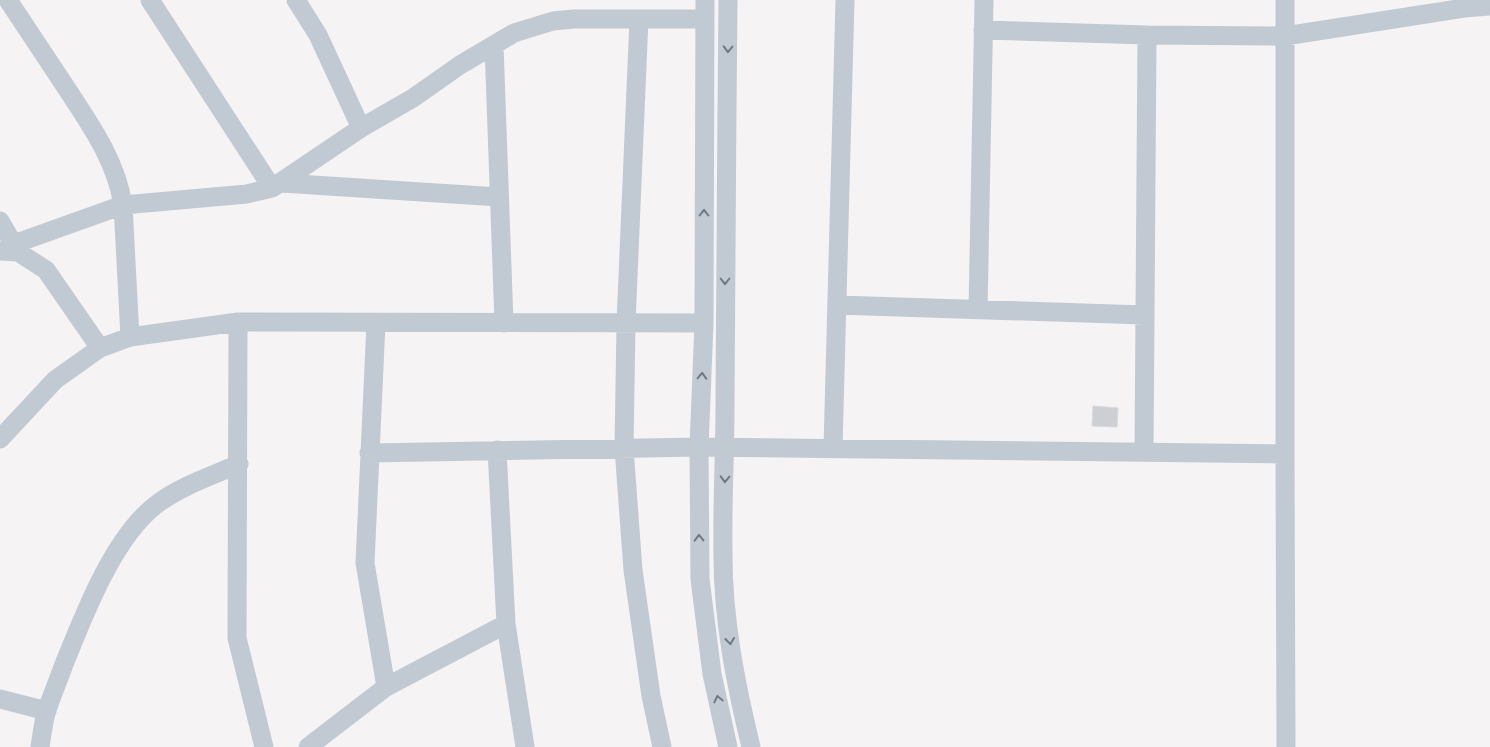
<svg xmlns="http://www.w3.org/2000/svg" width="1490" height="747" font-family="Poppins,sans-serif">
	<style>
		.building { fill: #cdcfd5; stroke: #d7d9de }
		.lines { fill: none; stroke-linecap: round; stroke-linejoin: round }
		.street { stroke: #c1cad2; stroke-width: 19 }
		.oneway { stroke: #6e7983 }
	</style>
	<rect width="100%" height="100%" fill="#f5f3f3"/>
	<path class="building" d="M1093 406 1118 408 1117 427 1092 426Z"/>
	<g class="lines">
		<path class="street" d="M8 0C27 29 46 57 65 86 90 124 116 160 123 205L130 337
			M150 0 272 188
			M296 0 318 35 361 128
			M705 0 704 323 699 447 700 579 712 674 728 747
			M728 0C727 135 725 270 725 405 725 455 722 506 723 556 723 621 736 685 751 747
			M639 19 626 323 624 448 633 570 651 696 662 747
			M983 30 1147 35 1285 36 1464 8 1490 6
			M494 45 504 323
			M282 183 499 197
			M0 221 18 252
			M14 244 123 205 247 194 272 188 361 128 413 98 460 65 514 33 553 21 574 19H705
			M0 251 18 252 46 270 100 348
			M837 305 1145 315 1144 452
			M978 310 984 0
			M1145 315 1147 35
			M238 322 237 638 264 747
			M376 323 365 563 386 687
			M0 439 55 380 100 348 130 337 238 322 704 323
			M833 448 845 0
			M497 450 506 624 525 747
			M369 453 699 447 1285 454V0
			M1285 454 1286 747
			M0 699 47 711
			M40 747C42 735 43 722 47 710 52 695 58 681 63 667 83 617 113 537 157 504 181 486 211 476 239 464
			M308 747 386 687 506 624"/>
	</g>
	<defs><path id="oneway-chevron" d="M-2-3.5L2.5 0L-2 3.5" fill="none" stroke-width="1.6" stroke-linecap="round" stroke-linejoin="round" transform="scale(1.25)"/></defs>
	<g class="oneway">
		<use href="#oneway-chevron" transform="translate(728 49) rotate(91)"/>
		<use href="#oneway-chevron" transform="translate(704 213) rotate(-90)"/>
		<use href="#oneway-chevron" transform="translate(725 281) rotate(90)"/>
		<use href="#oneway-chevron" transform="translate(702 376) rotate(-88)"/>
		<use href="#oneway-chevron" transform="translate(725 479) rotate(91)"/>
		<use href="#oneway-chevron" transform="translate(699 538) rotate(-91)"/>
		<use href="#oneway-chevron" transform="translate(730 641) rotate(83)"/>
		<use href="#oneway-chevron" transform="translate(718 699) rotate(-103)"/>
	</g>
</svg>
